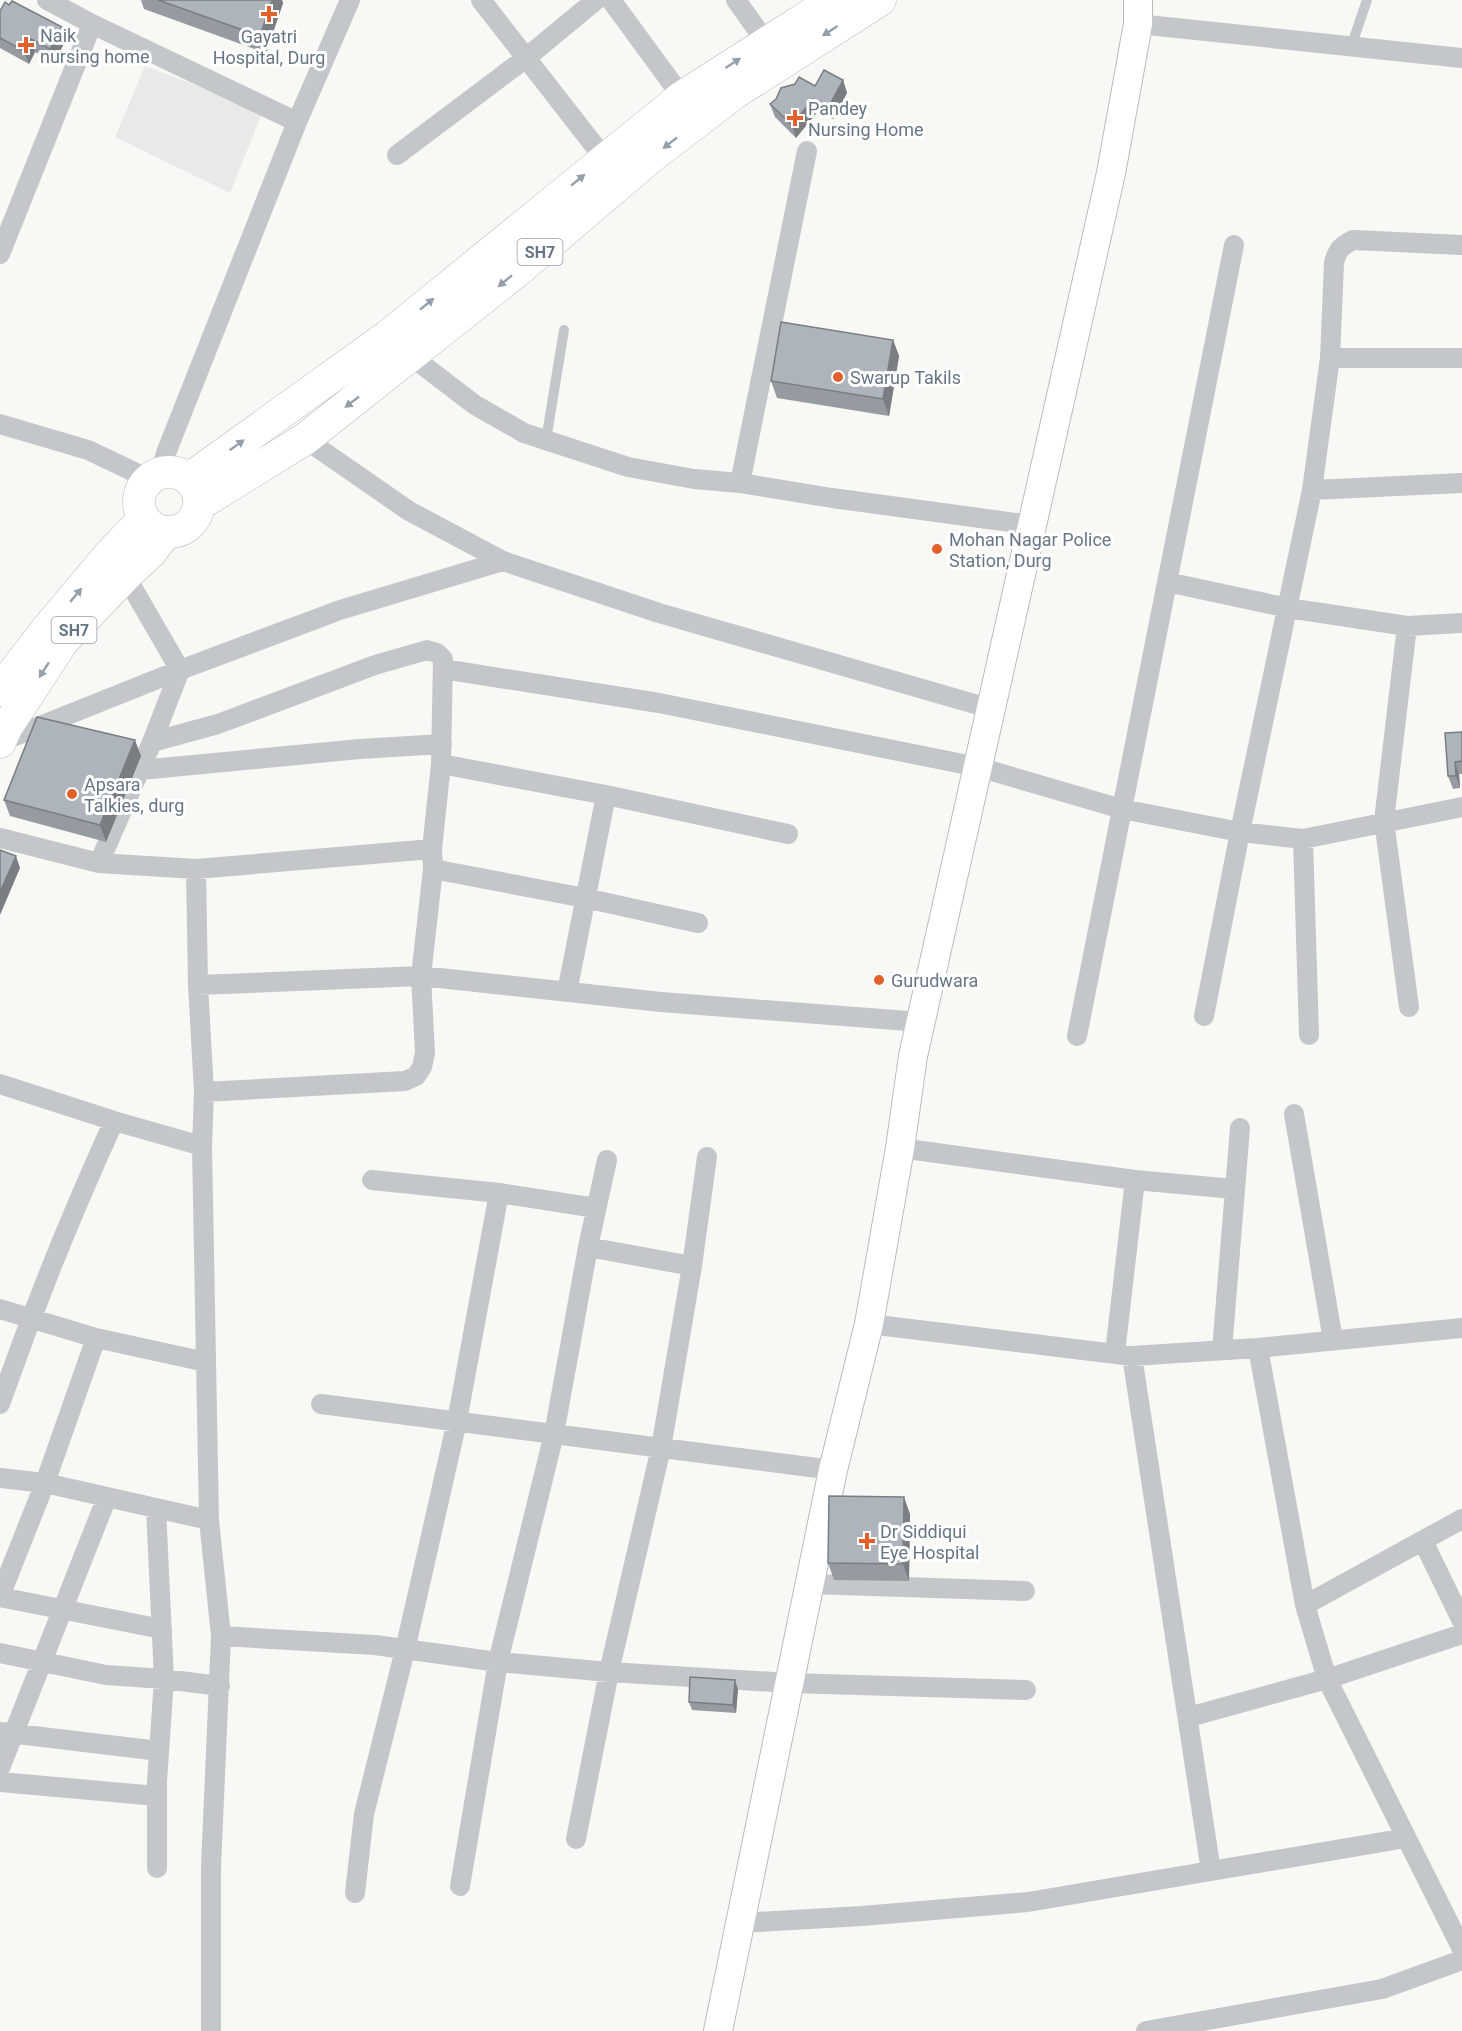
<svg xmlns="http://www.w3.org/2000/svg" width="1462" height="2031" font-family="Roboto,sans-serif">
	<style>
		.built { fill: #e8e9e8 }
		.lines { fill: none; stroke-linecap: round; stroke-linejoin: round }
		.secondary-casing { stroke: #b8bcc1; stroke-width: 30 }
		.primary-casing { stroke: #b6babe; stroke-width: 33 }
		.lane { stroke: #c3c7ca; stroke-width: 10 }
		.street { stroke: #c3c7ca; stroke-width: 20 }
		.secondary { stroke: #fff; stroke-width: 28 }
		.primary { stroke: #fff; stroke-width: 32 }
		.wall { fill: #969ba1 }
		.shaded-wall { fill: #7a7e83 }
		.building { fill: #aeb4bb; stroke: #7a7e83; stroke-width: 1.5 }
		.oneway { fill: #959faa }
		.poi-dot { fill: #e2602a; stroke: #fff; stroke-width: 2 }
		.labels { text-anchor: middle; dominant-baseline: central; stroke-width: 6; stroke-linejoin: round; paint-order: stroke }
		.shield { fill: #fff; stroke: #959faa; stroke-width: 1.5 }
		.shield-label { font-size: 16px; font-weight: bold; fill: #677686 }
		.poi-label { font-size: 18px; fill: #677686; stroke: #fff; text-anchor: start }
	</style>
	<rect width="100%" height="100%" fill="#f8f8f5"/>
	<path class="built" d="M145 66 263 111 230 193 115 137Z"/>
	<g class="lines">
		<g class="secondary-casing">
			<path id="secondary" d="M718 2031 833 1470 869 1324 900 1148 913 1056 1111 173 1138 24V0"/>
		</g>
		<g class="primary-casing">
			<path id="primary" d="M139 502a30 30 0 1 1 60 0a30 30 0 1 1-60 0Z
				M189 479 388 336 682 97 834 0
				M200 504 305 439 516 272 651 157 736 92 880 0
				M0 690 47 629 110 554 144 519
				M0 742 6 728 63 641 126 575 151 552 166 532"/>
		</g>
		<path class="lane" d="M1351 47 1367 0
			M546 440 564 330"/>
		<path class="street" d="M47 0 92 24 297 122 166 453 161 472
			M481 0 604 158
			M611 0 682 97
			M736 0 766 42
			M1138 24 1462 58
			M297 122 350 0
			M397 155 526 58 596 0
			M0 254 92 24
			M403 350 475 405 524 433 628 467 694 479 740 483 832 498 1031 525
			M1330 358H1462
			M0 424 88 450 149 479
			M305 439 409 511 503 561 659 613 992 709
			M740 483 807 151
			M1312 490 1462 483
			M1167 582 1288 608 1407 626
			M443 669 659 703 978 767 1122 809 1240 832 1303 839 1462 807
			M0 742 180 670 340 610 503 561
			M152 742 218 724 375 665 427 650 437 653 443 659 441 764 432 849 433 869 421 976 425 1053 422 1067 416 1076 405 1081 204 1092
			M441 764 606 795 788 834
			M140 770 360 749 442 744
			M0 838 99 863 196 869 432 849
			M1303 839 1309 1035
			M99 863 152 742 180 670 121 568
			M196 869 198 985 204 1092 202 1146 209 1520 221 1636 211 1867V2031
			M433 869 585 898 698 923
			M198 985 421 976 661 1002 921 1022
			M567 992 606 795
			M1409 1007 1384 821 1407 626 1462 623
			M1204 1016 1240 832 1312 490 1330 358 1334 263C1337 250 1341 246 1353 240L1462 245
			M1077 1036 1234 245
			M0 1084 114 1121 202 1146
			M1294 1114 1333 1340
			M900 1148 1135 1180 1234 1189
			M372 1180 499 1193 596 1208
			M588 1247 692 1266
			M0 1309 96 1338 206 1362
			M869 1324 1132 1356 1258 1348 1462 1328
			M1258 1348 1305 1605 1327 1679 1462 1949
			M1222 1350 1240 1128
			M1115 1353 1135 1180
			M1132 1356 1211 1871
			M0 1404C34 1307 71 1215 114 1121
			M321 1404 833 1470
			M0 1478 45 1483 209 1520
			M156 1508 164 1679 157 1782V1868
			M1423 1541 1462 1621
			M810 1584 1025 1591
			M0 1596 45 1483 96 1338
			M0 1597 162 1629
			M1305 1605 1462 1519
			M221 1636 375 1645 498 1662 609 1672 790 1683 1026 1690
			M0 1653 106 1675 164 1679 220 1686
			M1189 1717 1327 1679 1462 1634
			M0 1732 159 1751
			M0 1768 107 1497
			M0 1782 157 1796
			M576 1839 609 1672 661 1448 692 1266 707 1157
			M460 1886 498 1662 554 1434 588 1247 607 1160
			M355 1893 364 1814 405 1650 457 1421 499 1193
			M740 1923 862 1916 1028 1902 1406 1838
			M1146 2031 1382 1989 1462 1960"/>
		<use href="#secondary" class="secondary"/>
		<use href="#primary" class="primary"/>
	</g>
	<path class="wall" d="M141 0H282L283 3 266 53 144 9Z
		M0 11 66 40 54 62 35 52 29 64 0 48Z
		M843 80 847 93 833 119 818 111 796 138 775 117 770 104Z
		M893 340 899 356 889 416 777 398 771 381Z
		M1462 732V774H1459L1460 788 1453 789 1448 776Z
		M141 756 106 842 10 816 4 800Z
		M910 1514 909 1581 834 1580 828 1563Z
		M738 1689 736 1713 692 1710 689 1702Z"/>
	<path class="shaded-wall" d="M272 0H282L283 3 266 53 260 36Z
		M62 27 66 40 54 62 50 49Z
		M31 39 35 52 29 64 24 51Z
		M843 80 847 93 833 119 829 106Z
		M813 99 818 111 796 138 792 125Z
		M893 340 899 356 889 416 883 399Z
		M135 740 141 756 106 842 100 825Z
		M1455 762 1459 774 1460 788 1456 776Z
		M16 856 20 868 0 915V892Z
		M904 1497 910 1514 909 1581 903 1564Z
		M735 1680 738 1689 736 1713 733 1705Z"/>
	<path class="building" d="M158 0H272L260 36Z
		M12 1 62 27 50 49 31 39 24 51 0 38V11L5 2 9 5Z
		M824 70 843 80 829 106 813 99 792 125 770 104 776 99 781 88 795 84 799 77 815 86Z
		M781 322 893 340 883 399 771 381Z
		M37 717 135 740 100 825 4 800Z
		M1462 732V761L1455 762 1456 776H1448L1445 733Z
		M0 850 16 856 0 892Z
		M829 1496 904 1497 903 1564 828 1563Z
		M690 1677 735 1680 733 1705 689 1702Z"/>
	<defs><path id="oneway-solid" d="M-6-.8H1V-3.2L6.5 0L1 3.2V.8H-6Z" transform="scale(1.5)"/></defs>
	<g class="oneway">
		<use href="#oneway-solid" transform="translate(830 31) rotate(147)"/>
		<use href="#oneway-solid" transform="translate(733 63) rotate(-33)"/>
		<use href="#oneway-solid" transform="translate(670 143) rotate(142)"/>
		<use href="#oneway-solid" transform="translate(578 180) rotate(-39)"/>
		<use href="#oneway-solid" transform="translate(505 281) rotate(141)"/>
		<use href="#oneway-solid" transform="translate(427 304) rotate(-39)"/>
		<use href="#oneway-solid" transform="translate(352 402) rotate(142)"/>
		<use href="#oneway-solid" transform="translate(237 445) rotate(-36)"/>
		<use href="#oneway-solid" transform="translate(76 595) rotate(-50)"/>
		<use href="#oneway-solid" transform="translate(44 670) rotate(123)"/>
	</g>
	<g class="poi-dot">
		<path d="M266 5h6v6h6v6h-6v6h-6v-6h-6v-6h6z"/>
		<path d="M23 36h6v6h6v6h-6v6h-6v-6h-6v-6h6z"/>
		<path d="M792 109h6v6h6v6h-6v6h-6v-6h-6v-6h6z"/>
		<circle cx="838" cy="377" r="6"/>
		<circle cx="937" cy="549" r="6"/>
		<circle cx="72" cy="794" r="6"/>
		<circle cx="879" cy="980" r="6"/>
		<path d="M864 1532h6v6h6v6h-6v6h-6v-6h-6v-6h6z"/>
	</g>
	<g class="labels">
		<g class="shield">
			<rect x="517.5" y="239" width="45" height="26" rx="4.5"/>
			<rect x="51.5" y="617" width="45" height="26" rx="4.5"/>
		</g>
		<g class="shield-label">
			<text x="540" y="252">SH7</text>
			<text x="74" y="630">SH7</text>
		</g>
		<g class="poi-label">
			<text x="40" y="35">Naik<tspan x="40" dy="21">nursing home</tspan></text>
			<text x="269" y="36" text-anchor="middle">Gayatri<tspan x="269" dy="21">Hospital, Durg</tspan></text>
			<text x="808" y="108">Pandey<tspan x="808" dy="21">Nursing Home</tspan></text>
			<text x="850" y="377">Swarup Takils</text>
			<text x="949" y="539">Mohan Nagar Police<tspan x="949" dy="21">Station, Durg</tspan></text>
			<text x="84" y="784">Apsara<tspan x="84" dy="21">Talkies, durg</tspan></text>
			<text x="891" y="980">Gurudwara</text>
			<text x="880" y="1531">Dr Siddiqui<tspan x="880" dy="21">Eye Hospital</tspan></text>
		</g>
	</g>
</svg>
